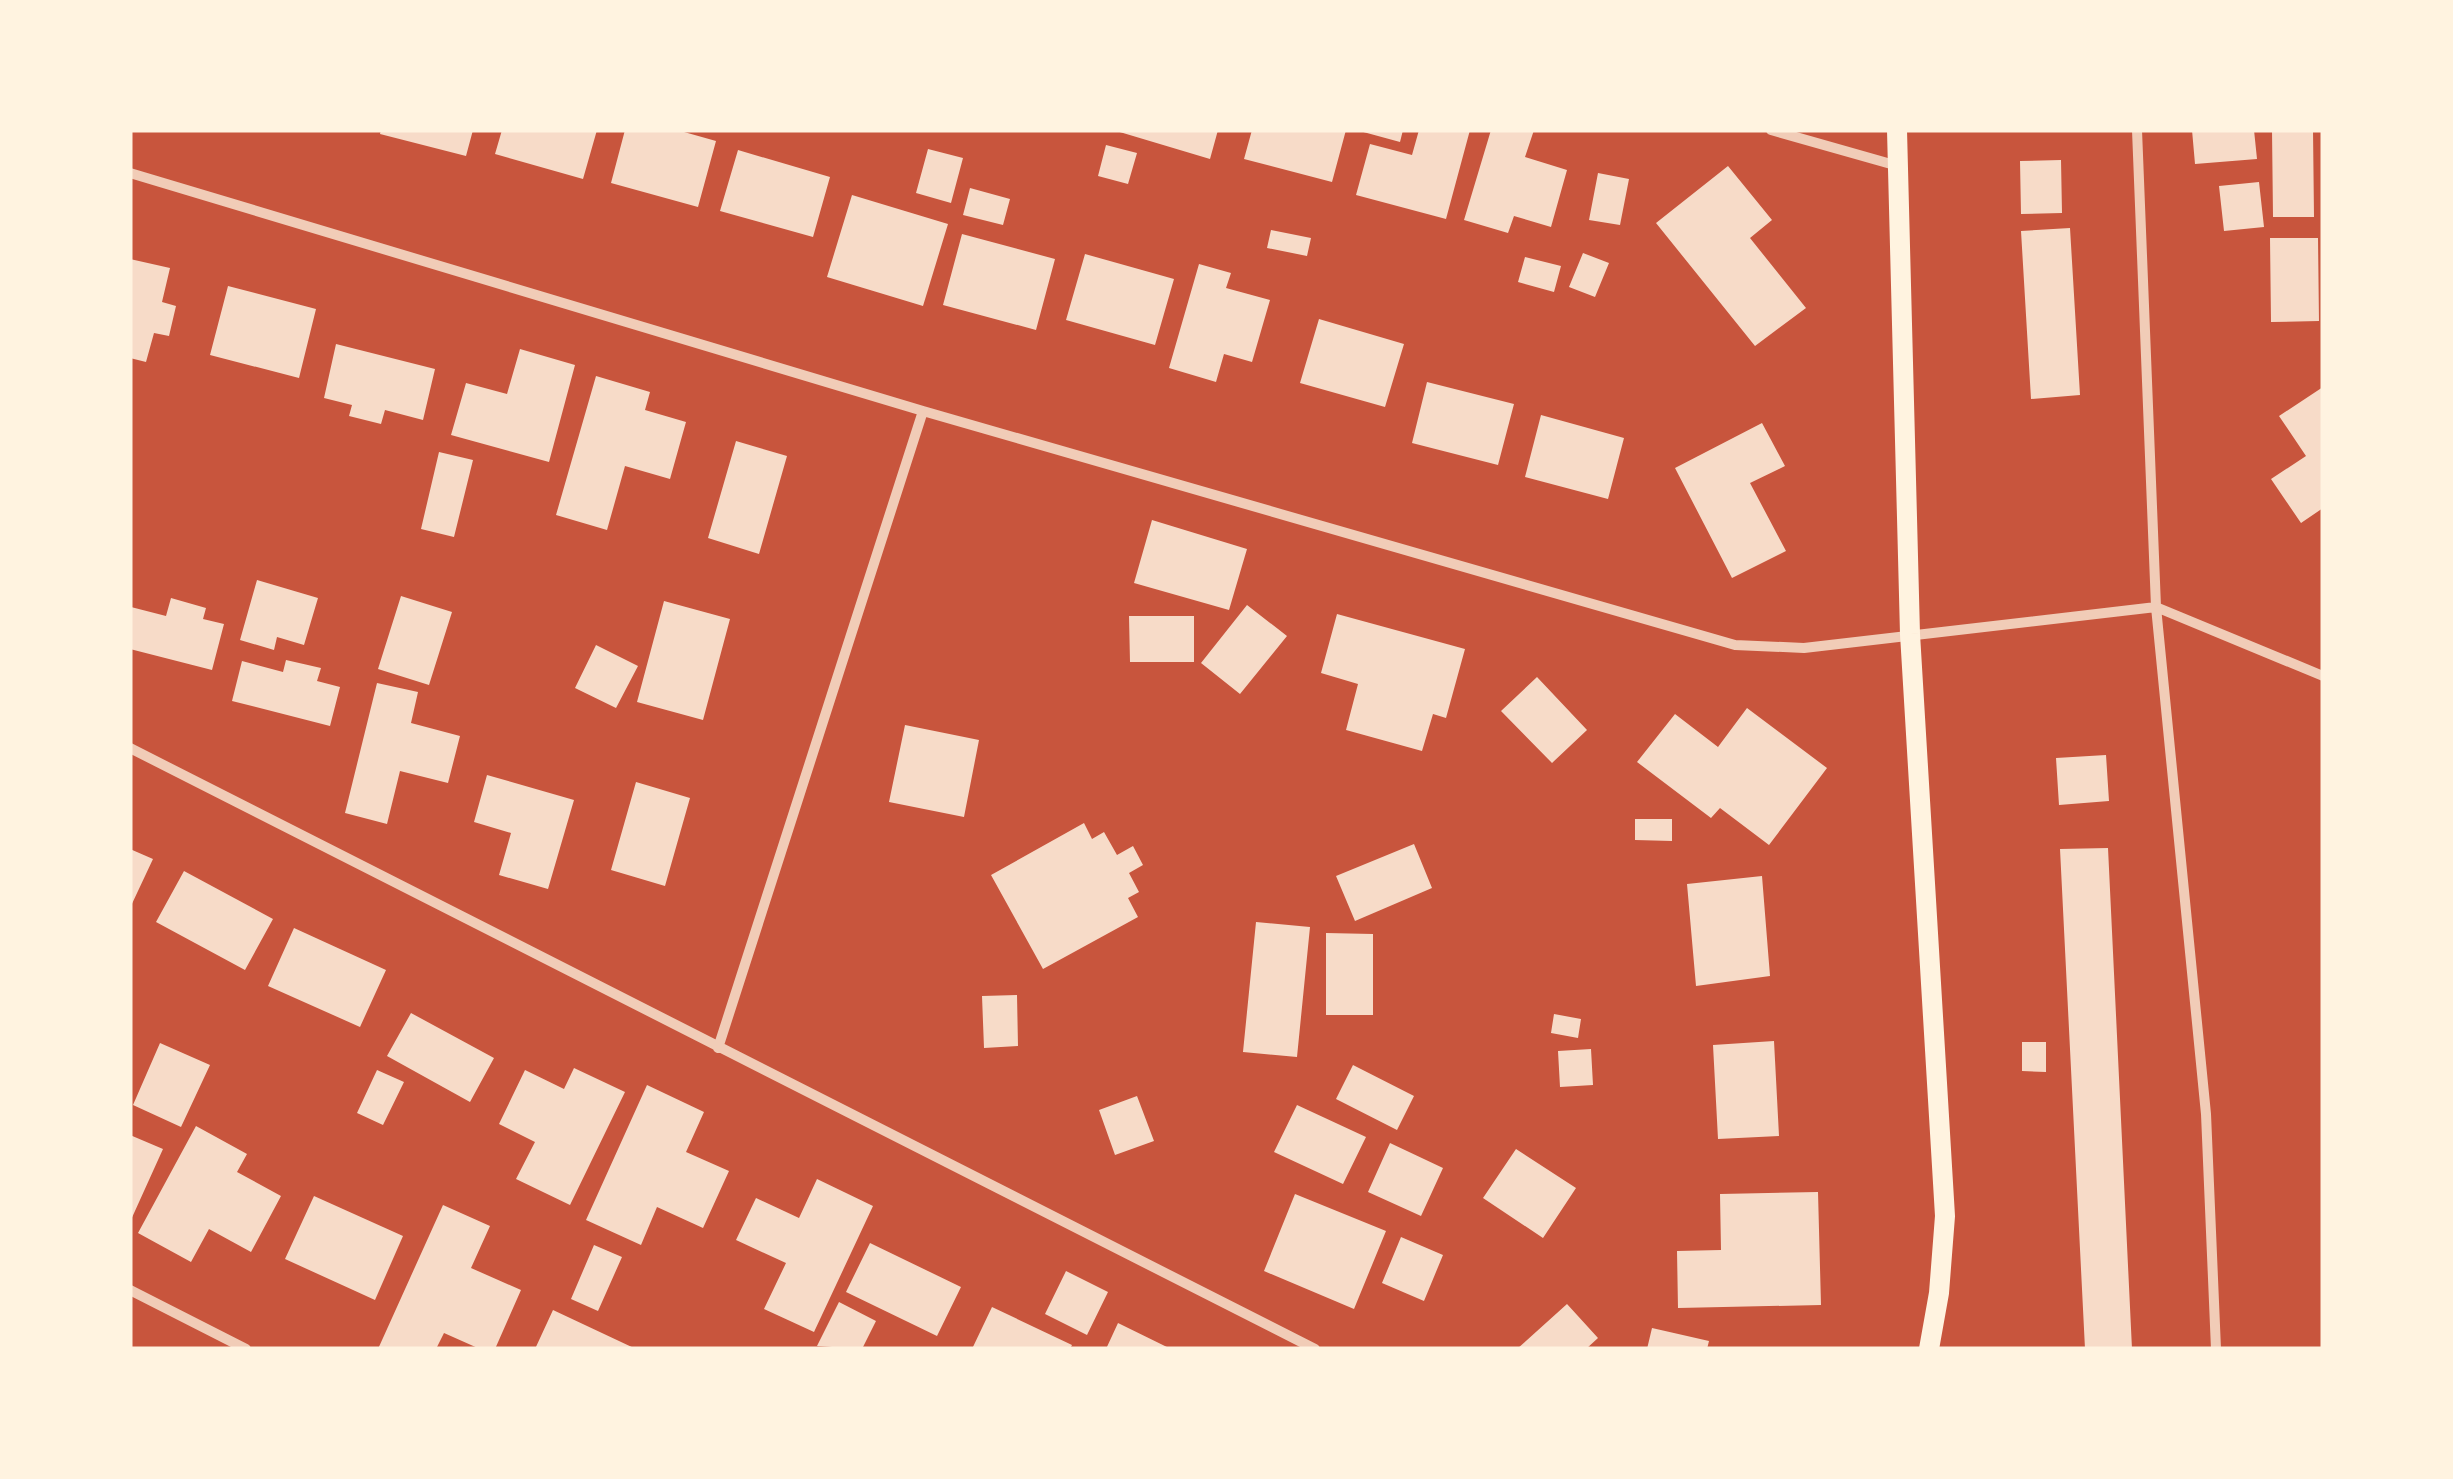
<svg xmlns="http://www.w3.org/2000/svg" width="2453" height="1479" font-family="Commissioner,sans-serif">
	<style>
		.building { fill: #f7dbc8 }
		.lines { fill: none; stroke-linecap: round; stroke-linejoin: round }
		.minor { stroke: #f1ccb7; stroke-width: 10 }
		.secondary { stroke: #fff3e0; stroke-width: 20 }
	</style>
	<rect width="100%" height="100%" fill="#c8553d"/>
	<path class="building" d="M381 130H473L466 156 380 134Z
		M502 130H597L583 179 495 154Z
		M625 130H677L716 141 698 207 611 183Z
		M1113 130H1218L1210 159Z
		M1252 130H1346L1332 182 1244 159Z
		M1356 130H1403L1400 142Z
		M1419 130H1470L1446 219 1356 195 1370 144 1412 155Z
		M1491 130H1534L1525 157 1567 170 1551 227 1514 216 1508 233 1464 220Z
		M2192 130H2254L2257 159 2195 164Z
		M2272 130H2313L2314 217H2273Z
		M1106 145 1137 153 1128 184 1098 176Z
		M928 149 963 158 951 203 916 193Z
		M738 150 830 177 813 237 720 211Z
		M2061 160 2062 213 2021 214 2020 161Z
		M1728 166 1772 220 1750 238 1806 308 1755 346 1656 223Z
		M1598 173 1629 179 1620 225 1589 220Z
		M2259 182 2264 227 2224 231 2219 186Z
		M970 188 1010 199 1003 225 963 215Z
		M852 195 948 224 923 306 827 277Z
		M2070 228 2080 395 2031 399 2021 231Z
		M1271 230 1311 238 1307 256 1267 248Z
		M962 234 1055 259 1036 330 943 305Z
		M2270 238H2318L2319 321 2271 322Z
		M1583 253 1609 263 1595 297 1569 287Z
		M1085 254 1174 279 1155 345 1066 320Z
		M1525 257 1561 266 1554 292 1518 282Z
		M130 259 170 268 162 302 176 306 169 336 154 333 146 362 130 358Z
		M1199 264 1231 273 1226 288 1270 300 1252 362 1224 354 1216 382 1169 368Z
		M228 286 316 309 299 378 210 355Z
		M1319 319 1404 344 1385 407 1300 383Z
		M336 344 435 369 423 420 385 410 381 424 349 416 352 405 324 398Z
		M520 349 575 365 549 462 451 435 466 383 507 394Z
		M596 376 650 392 645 410 686 422 670 479 625 466 607 530 556 515Z
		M1427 382 1514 404 1498 465 1412 443Z
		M2323 387V508L2301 523 2271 479 2306 456 2279 416Z
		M1541 415 1624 438 1608 499 1525 477Z
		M1762 423 1785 466 1750 483 1786 551 1732 578 1675 468Z
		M736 441 787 456 759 554 708 538Z
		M439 452 473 460 454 537 421 529Z
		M1152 520 1247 549 1229 610 1134 583Z
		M257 580 318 598 304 645 277 637 274 650 240 640Z
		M401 596 452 612 429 685 378 669Z
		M171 598 206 608 203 619 224 624 212 670 130 649 131 607 166 616Z
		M664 601 730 619 703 720 637 702Z
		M1247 605 1287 636 1240 694 1201 663Z
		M1337 614 1465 649 1446 718 1433 714 1422 751 1346 730 1358 684 1321 673Z
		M1129 616H1194V662H1130Z
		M596 645 638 666 616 708 575 688Z
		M286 660 321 668 317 681 340 687 330 726 232 701 242 661 283 672Z
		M1537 677 1587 730 1552 763 1501 711Z
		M377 683 418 692 411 723 460 736 448 783 400 771 387 824 345 813Z
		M1747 708 1827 768 1769 845 1720 808 1711 818 1637 762 1675 714 1718 747Z
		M905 725 979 740 964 817 889 802Z
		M2106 755 2109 801 2059 805 2056 758Z
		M487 775 574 800 548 889 499 875 511 833 474 822Z
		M636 782 690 798 665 886 611 870Z
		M1635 819H1672V841L1635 840Z
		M1084 823 1092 839 1104 832 1117 855 1133 846 1143 865 1129 873 1139 892 1128 898 1138 917 1043 969 991 875Z
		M1414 844 1432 888 1355 921 1336 876Z
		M2108 848 2132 1349H2085L2060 849Z
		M130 849 153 859 130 908Z
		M184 871 273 919 245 970 156 922Z
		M1762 876 1770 976 1696 986 1687 884Z
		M1256 922 1310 927 1297 1057 1243 1052Z
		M294 928 386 970 360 1027 268 986Z
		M1326 933 1373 934V1015H1326Z
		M1017 995 1018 1046 984 1048 982 996Z
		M411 1013 494 1058 470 1102 387 1056Z
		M1554 1014 1581 1019 1578 1038 1551 1033Z
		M1774 1041 1779 1136 1718 1139 1713 1045Z
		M2022 1042H2046V1072L2022 1071Z
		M160 1043 210 1065 181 1127 133 1105Z
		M1591 1049 1593 1085 1560 1087 1558 1051Z
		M1353 1065 1414 1096 1397 1130 1336 1099Z
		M574 1068 625 1092 570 1205 516 1179 535 1142 499 1124 525 1070 564 1089Z
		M377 1070 404 1082 383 1125 357 1113Z
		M647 1085 704 1112 686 1152 729 1171 703 1228 657 1207 641 1245 586 1220Z
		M1137 1096 1154 1141 1115 1155 1099 1110Z
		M1297 1105 1366 1137 1343 1184 1274 1152Z
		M196 1126 247 1154 237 1172 281 1196 251 1252 209 1229 191 1262 138 1233Z
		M130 1135 163 1149 130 1222Z
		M1390 1143 1443 1168 1421 1216 1368 1192Z
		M1516 1149 1576 1188 1543 1238 1483 1198Z
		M817 1179 873 1206 814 1332 764 1309 786 1263 736 1240 756 1198 799 1218Z
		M1818 1192 1821 1305 1678 1308 1677 1251 1721 1250 1720 1194Z
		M1295 1194 1386 1231 1354 1309 1264 1271Z
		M314 1196 403 1236 375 1300 285 1259Z
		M443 1205 490 1226 471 1268 521 1290 495 1349H480L444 1333 436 1349H378Z
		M1401 1237 1443 1255 1424 1301 1382 1283Z
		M870 1243 961 1287 937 1336 846 1292Z
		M594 1245 622 1257 598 1311 571 1299Z
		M1066 1271 1108 1292 1087 1335 1045 1314Z
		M839 1302 876 1321 862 1349 817 1346Z
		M1567 1304 1598 1338 1586 1349H1517Z
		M992 1307 1072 1345 1070 1349H972Z
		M553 1310 636 1349H535Z
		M1118 1323 1171 1349H1106Z
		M1652 1328 1709 1341 1707 1349H1647Z"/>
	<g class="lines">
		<path class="minor" d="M1771 130 1898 166
			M2137 130 2156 607 2206 1114 2216 1349
			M130 173 923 411 1735 645 1804 648 2156 607 2323 676
			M130 748 1315 1349
			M718 1048 923 411
			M130 1290 246 1349"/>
		<path class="secondary" d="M1897 130 1910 634 1945 1216 1939 1293 1929 1349"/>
	</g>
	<rect width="2453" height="1479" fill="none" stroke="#fff3e0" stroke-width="265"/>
</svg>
